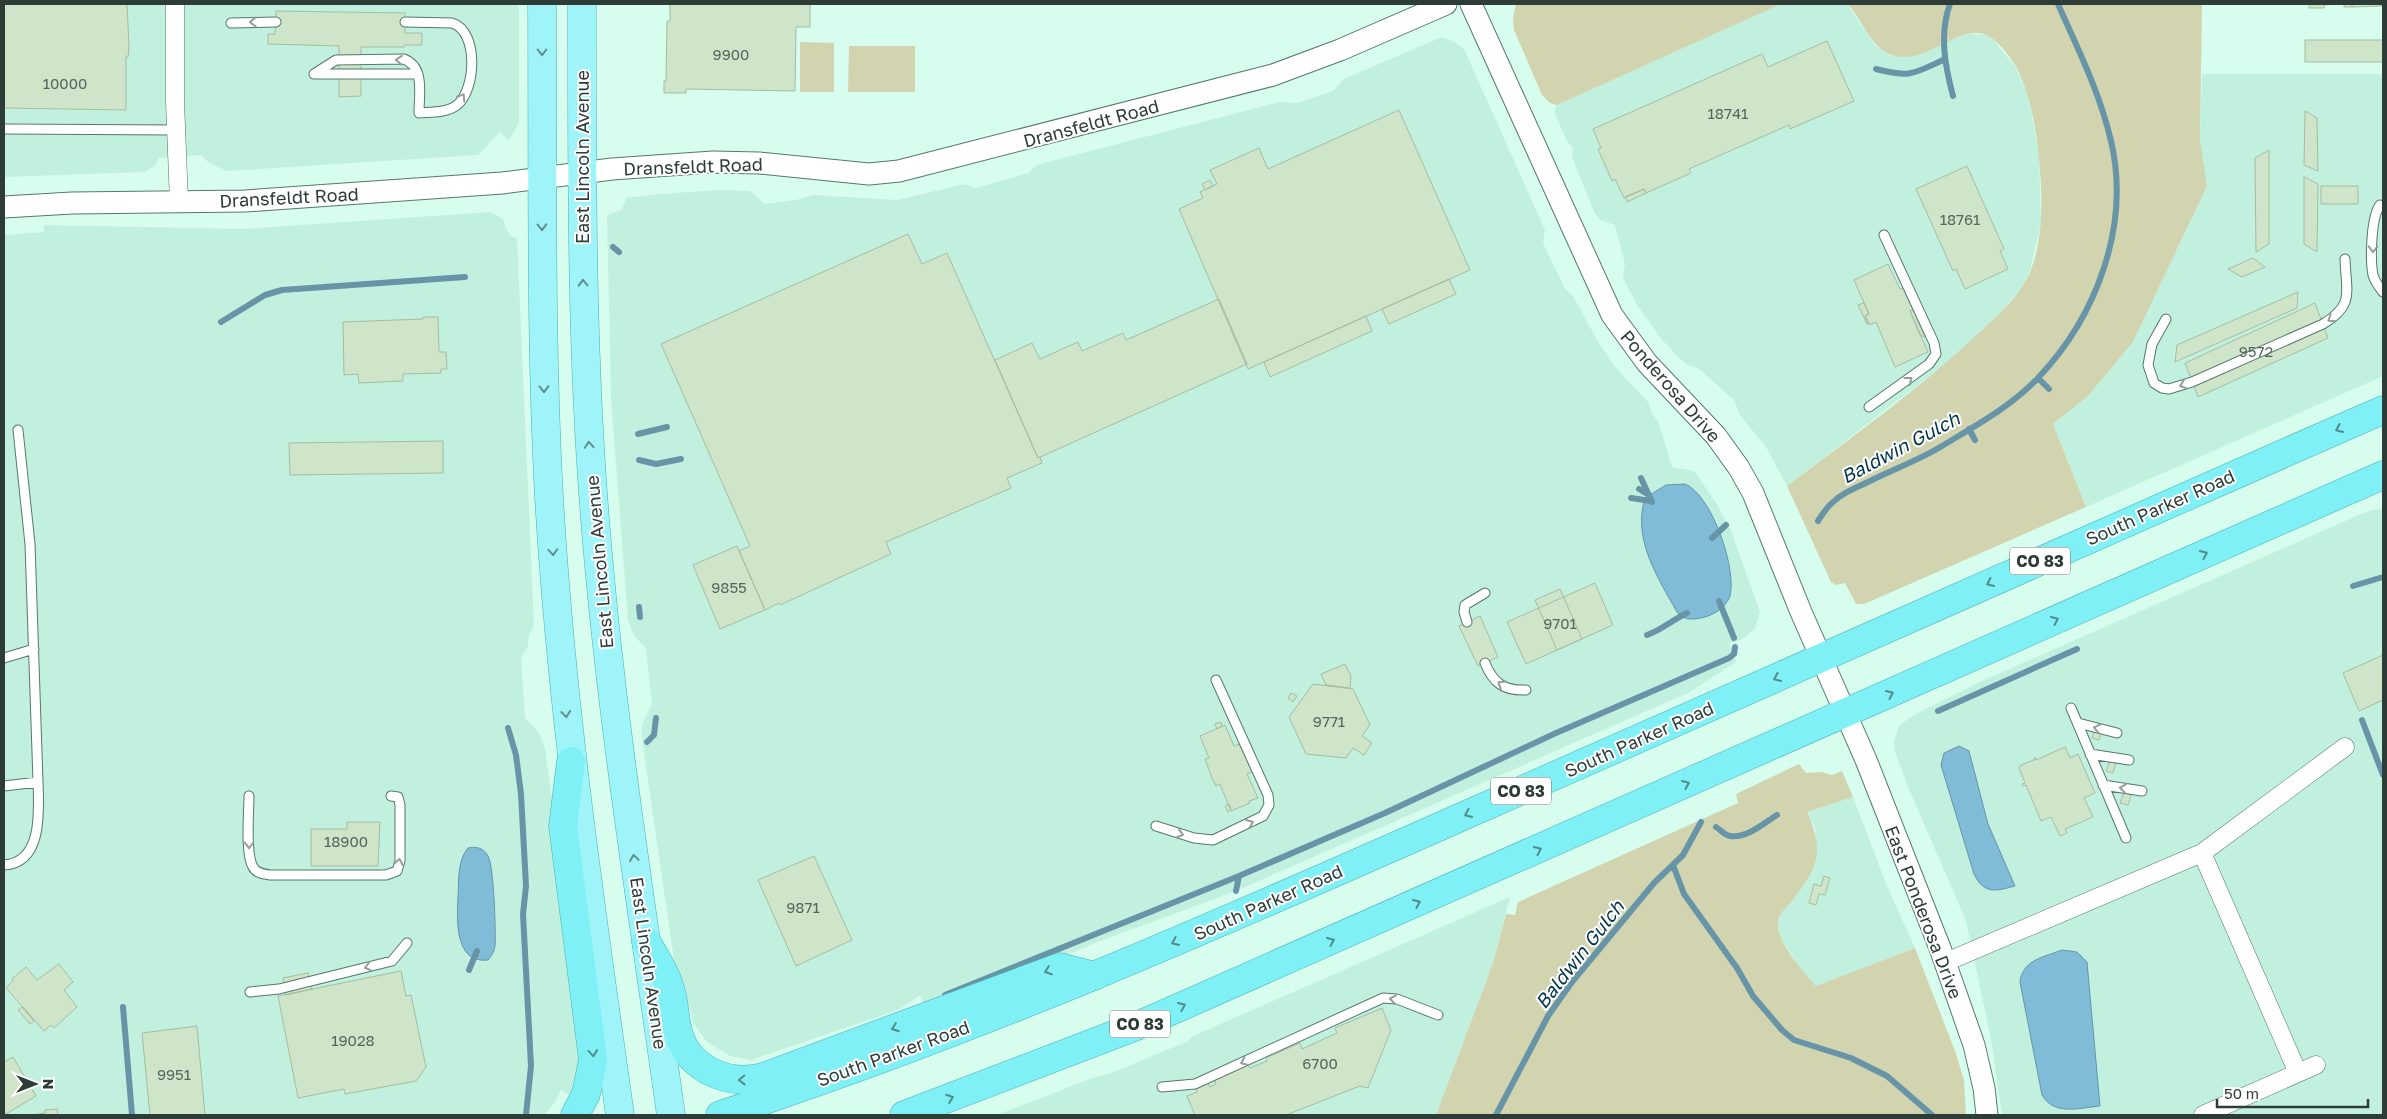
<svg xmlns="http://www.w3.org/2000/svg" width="2387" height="1119" font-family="'Golos Text',sans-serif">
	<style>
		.built { fill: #c2f0df }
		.green { fill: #d1d4af }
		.water { fill: #80bbd7; stroke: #6795a7 }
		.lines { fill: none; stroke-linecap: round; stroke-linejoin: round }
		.stream { stroke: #6795a7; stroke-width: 6 }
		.building { fill: #cee5ca; stroke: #a5bca1 }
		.service-casing { stroke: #55786b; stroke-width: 11 }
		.minor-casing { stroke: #55786b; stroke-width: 19 }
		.tertiary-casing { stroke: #55786b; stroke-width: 23 }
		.primary-casing { stroke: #4dafb2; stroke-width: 29 }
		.trunk-casing { stroke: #4dafb2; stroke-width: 29 }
		.service { stroke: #fff; stroke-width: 9 }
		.minor { stroke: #fff; stroke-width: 18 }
		.tertiary { stroke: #fff; stroke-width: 21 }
		.primary { stroke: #9ef4f8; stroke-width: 28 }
		.trunk { stroke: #7ef0f6; stroke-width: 28 }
		.oneway { stroke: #969e9b }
		.oneway2 { stroke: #608f8e }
		.oneway3 { stroke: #518d8d }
		.labels { text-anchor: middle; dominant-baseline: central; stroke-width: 4; stroke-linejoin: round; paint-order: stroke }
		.number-label { font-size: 15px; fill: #55665c }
		.shield { fill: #fff; stroke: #6c7673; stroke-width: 1 }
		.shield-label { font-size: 16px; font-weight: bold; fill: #2d3c37 }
		.street-label { font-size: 18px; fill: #2d3c37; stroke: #fff }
		.water-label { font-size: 19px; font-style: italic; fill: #003548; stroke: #fff }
	</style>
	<rect width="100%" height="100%" fill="#d6fdee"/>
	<path class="built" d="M4 4H519V123L509 140 500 132 478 155 227 171 209 163 201 155 159 158 155 166 144 172 4 177Z
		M1781 4H1847L1875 45 1892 56 1970 34 1986 35 1992 38 2015 67 2028 95 2039 155 2041 223 2030 270 2022 288 2003 310 1954 357 1787 486 1766 447 1740 415 1734 400 1699 369 1686 364 1676 355 1659 336 1637 305 1623 278 1625 264 1615 225 1600 220 1594 212 1572 157 1573 148 1568 143 1554 112 1557 105Z
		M1442 37 1453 41 1464 49 1545 230 1543 243 1565 289 1573 296 1597 340 1615 367 1648 402 1652 414 1658 421 1672 467 1694 471 1715 501 1730 528 1760 612 1755 629 1741 640 1729 643 1736 662 1690 692 1236 891 1098 942 926 1011 920 995 898 1010 751 1060 730 1056 707 1042 693 1023 690 1007 681 1008 642 739V724L652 704 646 648 634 636 628 620 611 399 607 215 622 210 626 198 660 194 718 190 750 191 765 204 796 200 813 195 897 200 965 184 974 188 980 187 1029 173 1033 168 1040 164 1280 102 1297 103 1333 91 1344 79Z
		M2202 74H2383V376L2086 507 2053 424 2088 396 2133 342 2207 186 2200 139Z
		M491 212 503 219 506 229 512 237 517 238 534 625 529 635 528 646 521 658 525 718 540 734 545 749 584 1030 581 1070 571 1096 561 1090 555 1102 544 1115H4V235L44 232V225L244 229Z
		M2383 508V1115H2002L1991 1039 1966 921 1909 789 1895 752 1894 741 1899 726 1912 716 1982 681 2368 511Z
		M1853 797 1887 886 1915 948 1816 986 1797 964 1780 936 1778 923 1781 912 1801 886 1816 830 1807 812Z
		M1510 897 1493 963 1436 1115H997L1095 1077 1109 1074 1186 1042 1193 1036Z"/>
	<path class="green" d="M1516 4H1781L1557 105 1550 103 1542 95 1514 30 1513 18Z
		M1847 4H2202L2200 139 2207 186 2133 342 2088 396 2053 424 2086 507 1864 604H1856L1845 583 1836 585 1831 582 1787 486C1853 436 1922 387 1982 330 2000 313 2020 296 2030 272 2046 232 2042 184 2037 141 2032 106 2023 63 1993 39 1962 14 1922 76 1884 51 1867 40 1861 17 1847 4Z
		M800 42 834 43V92H800Z
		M849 46H915V92H848Z
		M1799 764 1806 773 1821 772 1832 775 1842 771 1853 797 1807 812C1825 852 1818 868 1791 902 1785 909 1777 915 1778 925 1779 945 1803 971 1816 986L1915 948 1955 1051 1964 1080 1966 1115H1436L1493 963 1506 914 1515 915 1518 902 1738 803 1736 794Z"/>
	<path class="water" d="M1685 484C1712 495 1737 569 1730 596 1726 608 1712 616 1701 618 1689 620 1685 620 1677 612 1658 578 1632 539 1645 498L1666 485Z
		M1959 746 1969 751 1988 824 2015 886C1996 891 1984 895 1974 874L1941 765 1944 753Z
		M468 848C476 846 484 848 488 856 494 866 496 933 495 946 494 952 492 955 488 960 454 964 457 919 458 897 459 881 457 861 468 848Z
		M2062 950 2077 952 2087 962 2100 1106C2079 1108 2054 1116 2042 1095L2020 982C2022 960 2044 957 2062 950Z"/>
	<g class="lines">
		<path class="stream" d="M1950 4C1939 34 1945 66 1953 96
			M1876 69C1911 78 1913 74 1945 59
			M613 247 619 252
			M221 322 265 295 282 290 465 277
			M2038 378 2049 389
			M1969 429 1975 440
			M638 434 667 427
			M639 460 656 464 681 459
			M1641 478 1652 502
			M1639 489 1649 495
			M1631 498 1651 501
			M1818 521C1822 515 1826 508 1832 503 1842 493 1855 488 1868 482 1892 470 1919 460 1942 446 1975 426 2012 406 2038 378 2096 317 2131 226 2111 141 2100 93 2078 49 2058 4
			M1712 538 1726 525
			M2353 586 2383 577
			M1719 601 1734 638
			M639 607 640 617
			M1647 635C1662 630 1672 620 1687 613
			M1938 711 2077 649
			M2362 720 2383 775
			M508 728 516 755 521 794 526 886 523 914 531 1066 526 1115
			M647 742 654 735 656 718
			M1716 827C1721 830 1724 835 1730 836 1746 839 1764 823 1777 815
			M1673 865 1684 894 1737 968 1753 996 1782 1030 1794 1040 1851 1058 1887 1076 1932 1115
			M1236 891 1239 876
			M469 970 477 951
			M945 995 1239 876 1385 813 1556 733 1729 658 1734 654 1735 647
			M123 1007 132 1115
			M1496 1115 1548 1016 1572 982 1654 883 1683 855 1701 822"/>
	</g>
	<path class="building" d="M4 4H127L129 47 128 57H126V110L4 108Z
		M670 4H810V27H796L795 91 686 89V93H664V81H666L667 21H670Z
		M2309 4H2335L2324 5V8H2309Z
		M2344 4H2352V7H2344Z
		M2352 4H2383V6L2352 7Z
		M276 11 405 13V33H422V45H404V47H361V96L339 97V46L268 44V34H275Z
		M2305 40H2383V62H2305Z
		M1827 41 1854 101 1790 129 1789 125 1689 169 1691 173 1646 193 1644 189 1624 198 1615 179 1612 181 1598 149 1601 148 1593 129 1762 54 1768 67Z
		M1399 110 1470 270 1248 369 1179 209 1203 198 1200 192 1217 184 1210 170 1259 148 1268 169Z
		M2305 111 2317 118 2318 171 2304 165Z
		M2269 150V244L2256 252 2255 158Z
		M1967 166 2004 249 2000 251 2008 269 1965 289 1956 269 1953 271 1916 189Z
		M2304 177 2318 184 2317 252 2304 244Z
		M1210 180 1213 186 1205 190 1202 184Z
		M2321 186H2358V204H2321Z
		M1644 189 1646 193 1627 202 1625 197Z
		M908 234 922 264 947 253 1038 458 1040 457 1042 463 1007 478 1011 488 886 542 891 554 780 605 779 603 765 610 739 551 750 546 661 344Z
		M2253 258 2265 267 2242 277 2228 269Z
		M1888 264 1900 289 1903 288 1907 297 1913 310 1910 311 1928 352 1895 367 1876 322 1869 325 1867 320 1865 316 1869 314 1854 280Z
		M1449 279 1456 294 1389 324 1382 309Z
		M2298 292 2297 308 2175 362 2177 345Z
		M1219 299 1247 364 1038 458 995 360 1032 343 1040 359 1078 342 1082 351 1123 333 1126 340Z
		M1864 303 1869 314 1865 316 1869 323 1867 324 1858 305Z
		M2315 303 2328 338 2198 397 2185 363Z
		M1913 310 1925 337 1920 335 1910 311Z
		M1366 316 1372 331 1270 377 1264 362Z
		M423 317H438L439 352H446L447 369H441V373L403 374V381L359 383 358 374 344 375 343 322 423 319Z
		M443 441V473L290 475 289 443Z
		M737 546 765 610 720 629 693 565Z
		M1595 583 1613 625 1526 664 1507 622Z
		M1560 589 1582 639 1557 650 1535 600Z
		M1480 616 1498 657 1478 666 1459 626Z
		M2383 655V700L2359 711 2343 673Z
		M1345 664 1351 676 1350 688 1326 685 1321 674Z
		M1313 684 1353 689 1370 725 1362 736 1372 743 1364 755 1353 748 1346 758 1306 754 1289 717Z
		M1291 693 1297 696 1293 702 1288 698Z
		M1221 722 1222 726 1217 729 1215 724Z
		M1225 725 1234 746 1239 744 1246 758 1252 772 1247 774 1258 798 1249 801 1250 803 1231 811 1220 784 1216 786 1212 778 1205 759 1209 758 1200 736Z
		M2095 727 2102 729 2099 740 2092 738Z
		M2065 747 2070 758 2078 754 2095 793 2084 798 2093 817 2065 829 2067 833 2060 836 2051 817 2041 821 2026 785 2023 786 2022 784 2025 783 2019 768 2021 765 2034 760 2035 757 2036 760Z
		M2110 760 2116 762 2113 773 2106 771Z
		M2124 793 2131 795 2128 805 2120 803Z
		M1229 804 1231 810 1228 812 1225 806Z
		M347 822H380L378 866H311V829H347Z
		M814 856 852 940 796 966 758 880Z
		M1824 876 1830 878 1825 895 1819 894 1816 905 1809 903 1814 884 1821 886Z
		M59 964 73 982 64 990 77 1007 54 1028 51 1025 44 1031 6 988 13 981 12 979 26 967 37 980Z
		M401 971 406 996 411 995 426 1067 416 1081 345 1094 344 1089 298 1098 278 996Z
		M308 973 312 989 286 995 283 978Z
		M22 1007 34 1021 30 1024 18 1010Z
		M1382 1008 1391 1030 1368 1088 1360 1086 1286 1115H1195L1187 1096 1197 1092 1196 1089 1208 1083 1210 1087 1216 1084 1214 1080 1248 1065 1250 1068 1267 1061 1266 1058 1300 1043 1302 1049 1337 1033 1335 1028Z
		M197 1026 205 1115H150L142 1033Z
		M13 1057 36 1096 4 1115V1062Z
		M57 1109 58 1115H32L45 1113V1110Z"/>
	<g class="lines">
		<g class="service-casing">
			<path id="service" d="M231 23 276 22
				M314 74 336 60 404 59C425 67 419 94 419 113 431 112 447 113 457 105 476 90 479 31 452 23L405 22
				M314 74H418
				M4 129 175 130
				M2380 205C2371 217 2370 259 2373 275 2375 282 2379 287 2383 292
				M2166 319 2152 344 2148 365 2154 383 2162 388 2169 389 2192 382 2323 324C2355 305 2346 292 2345 259
				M1869 407 1929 364 1936 354 1934 343 1884 235
				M1467 622 1464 612 1465 605 1485 593
				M4 658 34 649
				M1485 663C1493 683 1504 691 1526 690
				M2071 708 2126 838
				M2078 723 2117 733
				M2090 754 2129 760
				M2103 785 2142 791
				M4 786 38 782 30 544 18 430
				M249 796C249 812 245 854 253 867 256 873 263 874 270 875H386L397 871 400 861V805L398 797 391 796
				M1156 826 1194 838 1213 840 1263 816 1269 805 1268 795 1216 680
				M4 865C43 863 39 810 38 782
				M250 992 279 989 392 961 407 943
				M1162 1087 1195 1084 1383 998 1397 999 1438 1015"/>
		</g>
		<g class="minor-casing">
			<path id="minor" d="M175 4V102L179 202
				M2202 853 2298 1073
				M1946 962 2202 853 2345 747
				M2203 1115 2316 1065"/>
		</g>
		<g class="tertiary-casing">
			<path id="tertiary" d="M1471 4 1612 315 1647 363 1716 436 1739 468 1753 493 1801 612 1866 760 1940 948 1974 1045 1984 1088 1987 1115
				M4 207 72 203 245 201 502 183 612 169 713 162 759 163 869 174 899 171 1273 75 1340 50 1446 4"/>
		</g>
		<g class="primary-casing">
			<path id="primary" d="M542 4C543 168 540 333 549 497 561 705 591 910 620 1115
				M582 4C582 180 581 355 596 531 612 727 644 921 671 1115"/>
		</g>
		<g class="trunk-casing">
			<path id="trunk" d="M571 761 563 826 593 1060 586 1094 575 1115
				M646 941C654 955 664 970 669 985 675 1001 674 1019 679 1035 690 1070 729 1086 763 1077L1060 967 1095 976
				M720 1115C991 1027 1251 910 1511 795 1802 666 2092 537 2383 410
				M904 1115 1137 1026 2383 475"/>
		</g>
		<use href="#service" class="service"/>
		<use href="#minor" class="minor"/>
		<use href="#tertiary" class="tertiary"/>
		<use href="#primary" class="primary"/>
		<use href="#trunk" class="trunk"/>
	</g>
	<defs><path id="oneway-chevron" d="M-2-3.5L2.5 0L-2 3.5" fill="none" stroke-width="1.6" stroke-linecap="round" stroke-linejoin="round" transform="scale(1.25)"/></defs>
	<g class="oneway">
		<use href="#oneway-chevron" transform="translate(253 22) rotate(179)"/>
		<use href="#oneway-chevron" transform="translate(399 60) rotate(-176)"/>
		<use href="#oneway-chevron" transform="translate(462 97) rotate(-57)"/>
		<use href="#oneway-chevron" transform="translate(2373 249) rotate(91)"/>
		<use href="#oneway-chevron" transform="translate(2331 319) rotate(146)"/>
		<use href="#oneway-chevron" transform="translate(1909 380) rotate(-37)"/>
		<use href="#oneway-chevron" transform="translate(2183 385) rotate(161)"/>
		<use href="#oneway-chevron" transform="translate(1501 684) rotate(-148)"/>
		<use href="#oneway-chevron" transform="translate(2097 728) rotate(-167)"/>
		<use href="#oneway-chevron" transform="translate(2123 788) rotate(-172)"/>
		<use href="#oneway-chevron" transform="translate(1250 823) rotate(-25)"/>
		<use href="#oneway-chevron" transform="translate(1180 834) rotate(17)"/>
		<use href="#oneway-chevron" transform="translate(249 845) rotate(90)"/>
		<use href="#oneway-chevron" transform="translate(399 862) rotate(-80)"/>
		<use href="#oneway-chevron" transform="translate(368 967) rotate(166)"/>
		<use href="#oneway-chevron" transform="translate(1393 999) rotate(-171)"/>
		<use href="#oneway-chevron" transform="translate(1244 1062) rotate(155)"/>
	</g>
	<g class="oneway2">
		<use href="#oneway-chevron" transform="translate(542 52) rotate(90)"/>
		<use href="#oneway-chevron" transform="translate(542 227) rotate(89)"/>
		<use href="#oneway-chevron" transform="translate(583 283) rotate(-91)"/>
		<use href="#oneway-chevron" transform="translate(544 389) rotate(89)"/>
		<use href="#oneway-chevron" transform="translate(589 445) rotate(-94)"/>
		<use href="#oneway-chevron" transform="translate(553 552) rotate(86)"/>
		<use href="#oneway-chevron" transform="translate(566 714) rotate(84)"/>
		<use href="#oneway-chevron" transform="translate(634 858) rotate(-98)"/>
	</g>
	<g class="oneway3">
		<use href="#oneway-chevron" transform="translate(2339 429) rotate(156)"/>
		<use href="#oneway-chevron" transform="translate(2204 554) rotate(-24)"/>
		<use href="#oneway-chevron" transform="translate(1990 583) rotate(156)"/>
		<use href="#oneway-chevron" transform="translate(2055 620) rotate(-24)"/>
		<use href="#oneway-chevron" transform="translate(1777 678) rotate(156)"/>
		<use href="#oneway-chevron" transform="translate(1890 694) rotate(-24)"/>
		<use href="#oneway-chevron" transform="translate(1686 784) rotate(-24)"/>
		<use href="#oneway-chevron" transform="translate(1468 814) rotate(156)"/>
		<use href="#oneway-chevron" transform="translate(1538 850) rotate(-24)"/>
		<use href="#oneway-chevron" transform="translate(1417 903) rotate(-23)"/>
		<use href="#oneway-chevron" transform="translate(1331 941) rotate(-24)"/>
		<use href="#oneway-chevron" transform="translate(1175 942) rotate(157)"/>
		<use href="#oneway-chevron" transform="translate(1048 971) rotate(160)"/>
		<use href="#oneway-chevron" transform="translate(1182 1006) rotate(-23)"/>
		<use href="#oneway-chevron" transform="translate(895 1028) rotate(160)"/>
		<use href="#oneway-chevron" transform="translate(593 1053) rotate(85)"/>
		<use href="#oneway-chevron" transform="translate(742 1080) rotate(179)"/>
		<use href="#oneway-chevron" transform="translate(950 1098) rotate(-20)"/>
	</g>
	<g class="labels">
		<g class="number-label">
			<text x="731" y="54">9900</text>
			<text x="65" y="83">10000</text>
			<text x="1728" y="113">18741</text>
			<text x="1960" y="219">18761</text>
			<text x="2256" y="351">9572</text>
			<text x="729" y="587">9855</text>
			<text x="1560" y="623">9701</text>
			<text x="1329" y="721">9771</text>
			<text x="346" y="841">18900</text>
			<text x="803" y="907">9871</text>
			<text x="353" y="1040">19028</text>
			<text x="1320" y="1063">6700</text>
			<text x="174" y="1074">9951</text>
		</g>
		<g class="shield">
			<rect x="2010" y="547.5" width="60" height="27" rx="4"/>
			<rect x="1491" y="777.5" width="60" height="27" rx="4"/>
			<rect x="1110" y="1010.5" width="60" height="27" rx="4"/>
		</g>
		<g class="shield-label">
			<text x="2040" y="561">CO 83</text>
			<text x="1521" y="791">CO 83</text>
			<text x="1140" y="1024">CO 83</text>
		</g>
		<g class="street-label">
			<text transform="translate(1091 123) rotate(-15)">Dransfeldt Road</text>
			<text transform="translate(582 157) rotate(-90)">East Lincoln Avenue</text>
			<text transform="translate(693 166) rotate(-2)">Dransfeldt Road</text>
			<text transform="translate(289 197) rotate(-3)">Dransfeldt Road</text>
			<text transform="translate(1671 386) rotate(49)">Ponderosa Drive</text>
			<text transform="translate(2160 507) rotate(-24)">South Parker Road</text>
			<text transform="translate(599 562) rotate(-95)">East Lincoln Avenue</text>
			<text transform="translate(1639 739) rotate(-24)">South Parker Road</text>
			<text transform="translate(1268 902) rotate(-24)">South Parker Road</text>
			<text transform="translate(1924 912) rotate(69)">East Ponderosa Drive</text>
			<text transform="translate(649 963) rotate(82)">East Lincoln Avenue</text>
			<text transform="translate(893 1053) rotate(-20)">South Parker Road</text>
		</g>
		<g class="water-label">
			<text transform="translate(1900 447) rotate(-28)">Baldwin Gulch</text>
			<text transform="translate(1579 954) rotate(-52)">Baldwin Gulch</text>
		</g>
	</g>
	<rect width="2387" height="1119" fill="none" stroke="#2d3c37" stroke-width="10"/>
	<g transform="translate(35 1084) rotate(90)" stroke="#ffffff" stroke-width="4" paint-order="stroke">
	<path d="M0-4L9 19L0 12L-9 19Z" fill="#2d3c37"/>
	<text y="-8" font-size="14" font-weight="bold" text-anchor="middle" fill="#2d3c37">N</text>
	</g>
	<path d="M2217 1099v8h151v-8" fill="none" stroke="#2d3c37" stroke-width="2.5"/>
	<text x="2224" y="1099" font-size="15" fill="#2d3c37" stroke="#ffffff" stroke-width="4" paint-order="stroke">50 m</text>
</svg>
